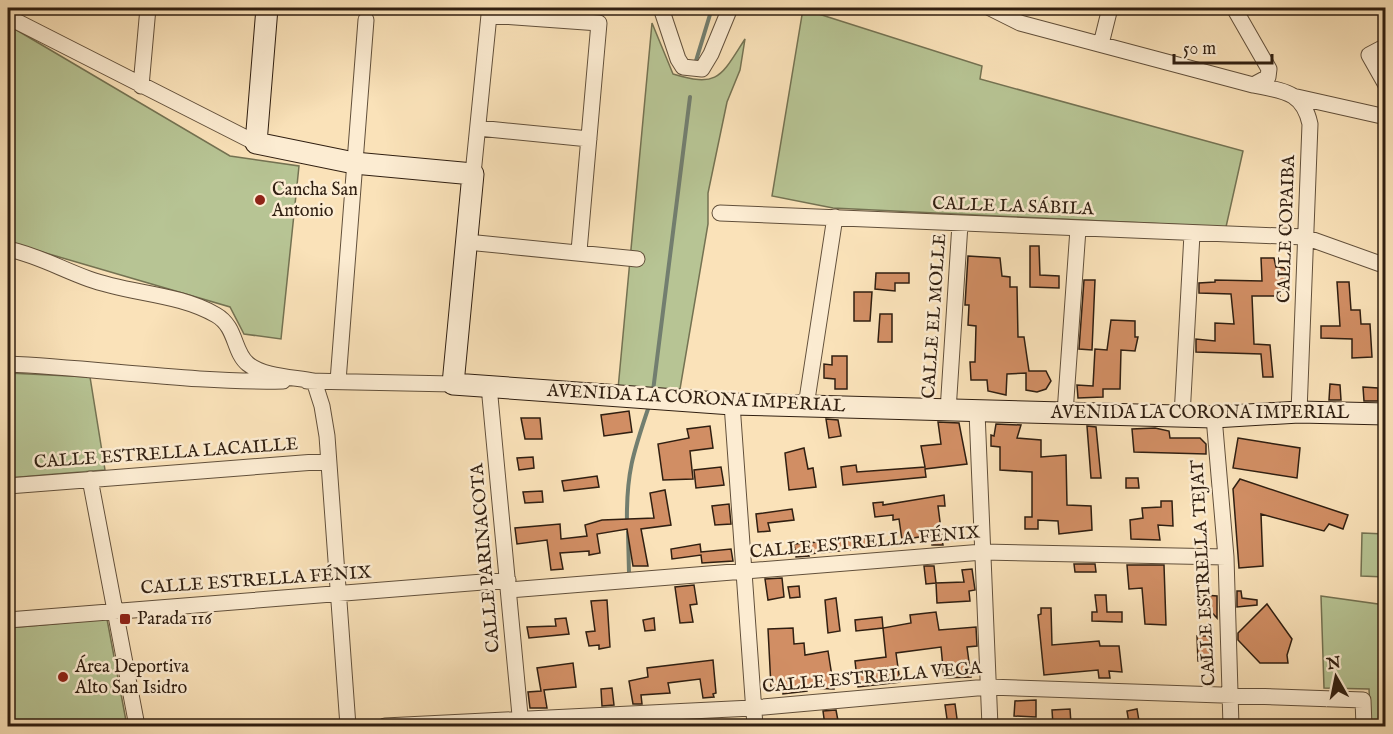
<svg xmlns="http://www.w3.org/2000/svg" width="1393" height="734" font-family="'IM FELL English',serif">
	<style>
		.green { fill: #b7c494; stroke: #747252; stroke-width: 1.5 }
		.lines { fill: none; stroke-linecap: round; stroke-linejoin: round }
		.stream { stroke: #727e6f; stroke-width: 4 }
		.building { fill: #d18e64; stroke: #301f11; stroke-width: 1.5 }
		.street-casing { stroke: #62503b; stroke-width: 17 }
		.secondary-casing { stroke: #301f11; stroke-width: 23 }
		.street { stroke: #fcecd2; stroke-width: 15 }
		.secondary { stroke: #fcecd2; stroke-width: 21 }
		.poi-dot { fill: #8f2418; stroke: #fcecd2; stroke-width: 2 }
		.labels { text-anchor: middle; dominant-baseline: central; stroke-width: 5; stroke-linejoin: round; paint-order: stroke }
		.poi-label { font-size: 18px; fill: #301f11; stroke: #fcecd2; text-anchor: start }
		.street-label { font-size: 18px; fill: #301f11; stroke: #fcecd2 }
	</style>
	<rect width="100%" height="100%" fill="#fae2b9"/>
	<filter id="stains"><feTurbulence type="fractalNoise" baseFrequency=".00333" numOctaves="4"/><feColorMatrix values="0 0 0 0 .2 0 0 0 0 .09 0 0 0 0 .02 0 0 0 .5 -.17"/></filter>
	<radialGradient id="worn" r=".72"><stop offset=".6" stop-color="#630" stop-opacity="0"/><stop offset="1" stop-color="#630" stop-opacity=".3"/></radialGradient>
	<path class="green" d="M803 9 982 66 980 79 1243 151 1226 227 833 208 772 196Z
		M652 23 673 74C719 88 721 76 745 39L740 70 727 102 708 193V224L680 389H618Z
		M8 25 230 156 299 166 281 339 244 334 230 307 8 242Z
		M8 373 90 377 105 470 8 478Z
		M1362 533 1385 534V577L1361 576Z
		M1321 596 1385 605V726H1371L1369 689 1324 688Z
		M107 619 127 726H8V628Z"/>
	<g class="lines">
		<path class="stream" d="M695 64 712 8
			M653 391 690 97
			M627 524C626 474 633 453 649 406
			M628 532 629 573"/>
	</g>
	<path class="building" d="M1030 246H1039L1040 275 1059 276V288L1030 287Z
		M968 256 1000 258 1002 276 1010 277V287H1017L1018 337H1024L1029 371H1046L1051 381 1046 389 1037 392 1026 390V373L1007 374 1006 395 988 391 987 380H971L970 362H975L976 326 968 325 969 305H965Z
		M1261 258H1274L1276 267 1285 268 1286 289 1279 290 1280 296H1252L1254 344 1270 345 1273 377H1263L1261 354 1196 352V339L1215 341V323L1234 324 1231 294 1199 293V283L1215 282V280L1262 281Z
		M876 273H909V283H895V291L875 289Z
		M1084 280H1095L1092 350 1079 349Z
		M1337 282H1349L1351 310H1360L1361 324H1370L1372 357 1352 358V339L1321 338V326H1340Z
		M854 292H872L870 321H854Z
		M880 314H892V342H878Z
		M1111 320 1135 321V337H1138L1135 351 1121 350 1120 389H1103V397L1078 398 1077 385 1093 386 1095 349 1107 350Z
		M832 356H847V389H835V379L824 378V364L832 365Z
		M1330 384 1340 385 1341 400H1329Z
		M1363 387 1378 388V401H1364Z
		M629 411 632 432 604 436 601 415Z
		M521 418H540L542 439H525Z
		M826 419 838 420 841 436 829 438Z
		M938 422 959 423 967 464 925 469 926 477 843 485 841 467 856 465 857 472 925 467 921 446 941 444Z
		M996 424 1021 425 1017 438 1041 440V457L1066 455 1067 505 1091 506 1092 530 1059 534 1058 521 1038 520V529H1025V517H1032V472L1000 470V447L991 446V435L994 436Z
		M710 426 713 448 690 451 693 479 663 480 658 444 689 438 687 429Z
		M1087 426 1096 427 1101 478H1091Z
		M1155 428 1169 431 1170 438H1200L1206 444V454L1134 452 1132 429Z
		M1238 438 1300 448 1297 478 1233 468Z
		M804 448 808 469 813 468 816 487 789 490 785 453Z
		M533 457 534 468 519 470 517 458Z
		M721 467 724 485 696 488 694 470Z
		M597 476 599 487 564 491 562 481Z
		M1126 478H1138L1139 488H1126Z
		M1240 479 1348 515 1343 529 1329 524 1324 531 1261 514 1263 566 1239 568 1233 489Z
		M665 490 671 525 641 529 648 566H633L627 529 597 534 600 553 589 555V551L560 553 563 569 551 570 547 540 517 544 515 528 560 524 561 539 587 536 585 525 602 520 654 518 650 493Z
		M542 491 543 502 525 503 523 492Z
		M944 495 945 506H938L943 545H932L931 535 902 540 899 519 893 520V515L875 517 873 503 883 502V505Z
		M1161 501H1172L1173 526 1158 525 1160 540 1131 539 1130 520 1143 518 1142 508 1161 507Z
		M729 504 731 524 715 525 712 506Z
		M792 509 794 520 768 523 770 531 758 532 756 514Z
		M869 538 871 548 808 554 809 556 796 557 794 544Z
		M700 544 701 552 731 549 733 561 702 563 701 555 672 559 671 549Z
		M1074 564H1095L1096 572H1075Z
		M1127 565H1164L1166 625 1145 624 1142 588 1129 589Z
		M924 566H934L936 583 926 584Z
		M972 569 975 590 969 591 970 601 937 603 936 583 964 582 962 570Z
		M782 578 784 597 768 600 765 579Z
		M694 585 697 604 690 605 693 622 680 623 675 587Z
		M799 586 800 597 790 598 788 587Z
		M1237 591H1241L1242 598 1257 600V605L1237 607Z
		M1095 595H1106L1107 612H1122V622L1092 621V612H1097Z
		M1204 595 1217 596V618L1204 604Z
		M836 598 840 631 828 633 825 600Z
		M607 600 610 647 599 649V645L589 646 586 632 595 631 591 601Z
		M1267 604 1292 639 1287 655 1288 663H1260L1238 640V633Z
		M1041 608H1051L1052 645 1099 641 1100 646H1119L1122 672 1109 671 1110 678H1099L1098 670 1044 675 1038 615 1041 614Z
		M936 612 939 630 976 627 977 646 967 647 971 677 944 678 941 647 896 653 900 682 858 687 855 661 886 657 883 628 911 623 910 615Z
		M882 617 883 628 856 631 855 620Z
		M566 618 569 634 529 638 527 627 556 626 555 619Z
		M654 618 655 630 645 631 643 620Z
		M793 628 794 644 804 643 805 655 828 651 834 689 807 688V691L783 694V684L771 687 768 629Z
		M1197 636H1213V661H1198Z
		M713 660 716 693 713 694 714 697 703 698 700 679 668 683 670 693 641 695 642 704H633L629 681 648 677 647 668Z
		M573 663 576 687 544 690 547 708H530L528 692 541 691 537 668Z
		M612 688 614 705 602 706 601 689Z
		M1036 700V717L1014 716 1015 701Z
		M955 704 958 726H948L945 705Z
		M1070 709 1071 724 1053 725 1052 710Z
		M1137 709 1139 721 1129 723 1127 711Z
		M836 710 839 726H825L823 711Z"/>
	<g class="lines">
		<g class="street-casing">
			<path id="street" d="M661 8 678 59 683 67 702 69 711 54 730 8
				M990 8 1020 23 1253 85 1268 77 1269 69 1234 8
				M8 17 256 143
				M1101 44 1110 8
				M1386 46 1369 55 1386 85
				M1253 85C1283 91 1303 91 1310 124L1299 412
				M141 86 148 8
				M1297 97 1386 117
				M478 128 589 139
				M473 174 489 15 599 23 579 251
				M720 213 1305 237 1386 266
				M467 242 637 259
				M8 249C37 255 61 269 89 279 130 294 178 293 216 315 237 327 233 352 248 364 264 377 294 377 314 381L322 406 327 436 348 726
				M8 364C98 368 193 383 283 381
				M307 381 453 384
				M338 381 366 20
				M489 386 521 726
				M732 404 755 726
				M806 406 835 217
				M948 411 960 224
				M977 412 990 726
				M1065 413 1078 229
				M1182 416 1192 234
				M1214 417 1226 557 1231 726
				M90 479 137 726
				M8 486 328 461
				M509 590 983 552 1226 557
				M8 620 508 580
				M385 726 752 708 988 687 1363 700 1364 726"/>
		</g>
		<g class="secondary-casing">
			<path id="secondary" d="M267 8 256 143 354 163 473 174 453 384 732 404 1214 417 1299 412 1386 414"/>
		</g>
		<use href="#street" class="street"/>
		<use href="#secondary" class="secondary"/>
	</g>
	<g class="poi-dot">
		<circle cx="260" cy="200" r="6"/>
		<rect x="119" y="613" width="12" height="12" rx="3"/>
		<circle cx="63" cy="677" r="6"/>
	</g>
	<g class="labels">
		<g class="poi-label">
			<text x="272" y="190">Cancha San<tspan x="272" dy="21">Antonio</tspan></text>
			<text x="137" y="619">Parada 116</text>
			<text x="75" y="667">Área Deportiva<tspan x="75" dy="21">Alto San Isidro</tspan></text>
		</g>
		<g class="street-label">
			<text transform="translate(1013 207) rotate(2)">CALLE LA SÁBILA</text>
			<text transform="translate(1287 229) rotate(-88)">CALLE COPAIBA</text>
			<text transform="translate(935 316) rotate(-86)">CALLE EL MOLLE</text>
			<text transform="translate(696 399) rotate(3)">AVENIDA LA CORONA IMPERIAL</text>
			<text x="1200" y="413">AVENIDA LA CORONA IMPERIAL</text>
			<text transform="translate(166 454) rotate(-4)">CALLE ESTRELLA LACAILLE</text>
			<text transform="translate(865 543) rotate(-5)">CALLE ESTRELLA FÉNIX</text>
			<text transform="translate(486 558) rotate(-95)">CALLE PARINACOTA</text>
			<text transform="translate(1204 573) rotate(-93)">CALLE ESTRELLA TEJAT</text>
			<text transform="translate(256 581) rotate(-4)">CALLE ESTRELLA FÉNIX</text>
			<text transform="translate(872 678) rotate(-5)">CALLE ESTRELLA VEGA</text>
		</g>
	</g>
	<rect width="1393" height="734" fill="none" stroke="#fae2b9" stroke-width="30"/>
	<rect x="9" y="9" width="1375" height="716" fill="none" stroke="#301f11" stroke-width="3"/>
	<rect x="15" y="15" width="1363" height="704" fill="none" stroke="#301f11" stroke-width="1.5"/>
	<g transform="translate(1336 677) rotate(351)" stroke="#fcecd2" stroke-width="4.5" paint-order="stroke">
	<path d="M0-4.5L10 22L0 15L-10 22Z" fill="#301f11"/>
	<text y="-9" font-size="16" font-weight="bold" text-anchor="middle" fill="#301f11">N</text>
	</g>
	<path d="M1174 54v9h98v-9" fill="none" stroke="#301f11" stroke-width="3"/>
	<text x="1183" y="54" font-size="18" fill="#301f11" stroke="#fcecd2" stroke-width="4.5" paint-order="stroke">50 m</text>
	<rect width="100%" height="100%" filter="url(#stains)"/>
	<rect width="100%" height="100%" fill="url(#worn)"/>
</svg>
